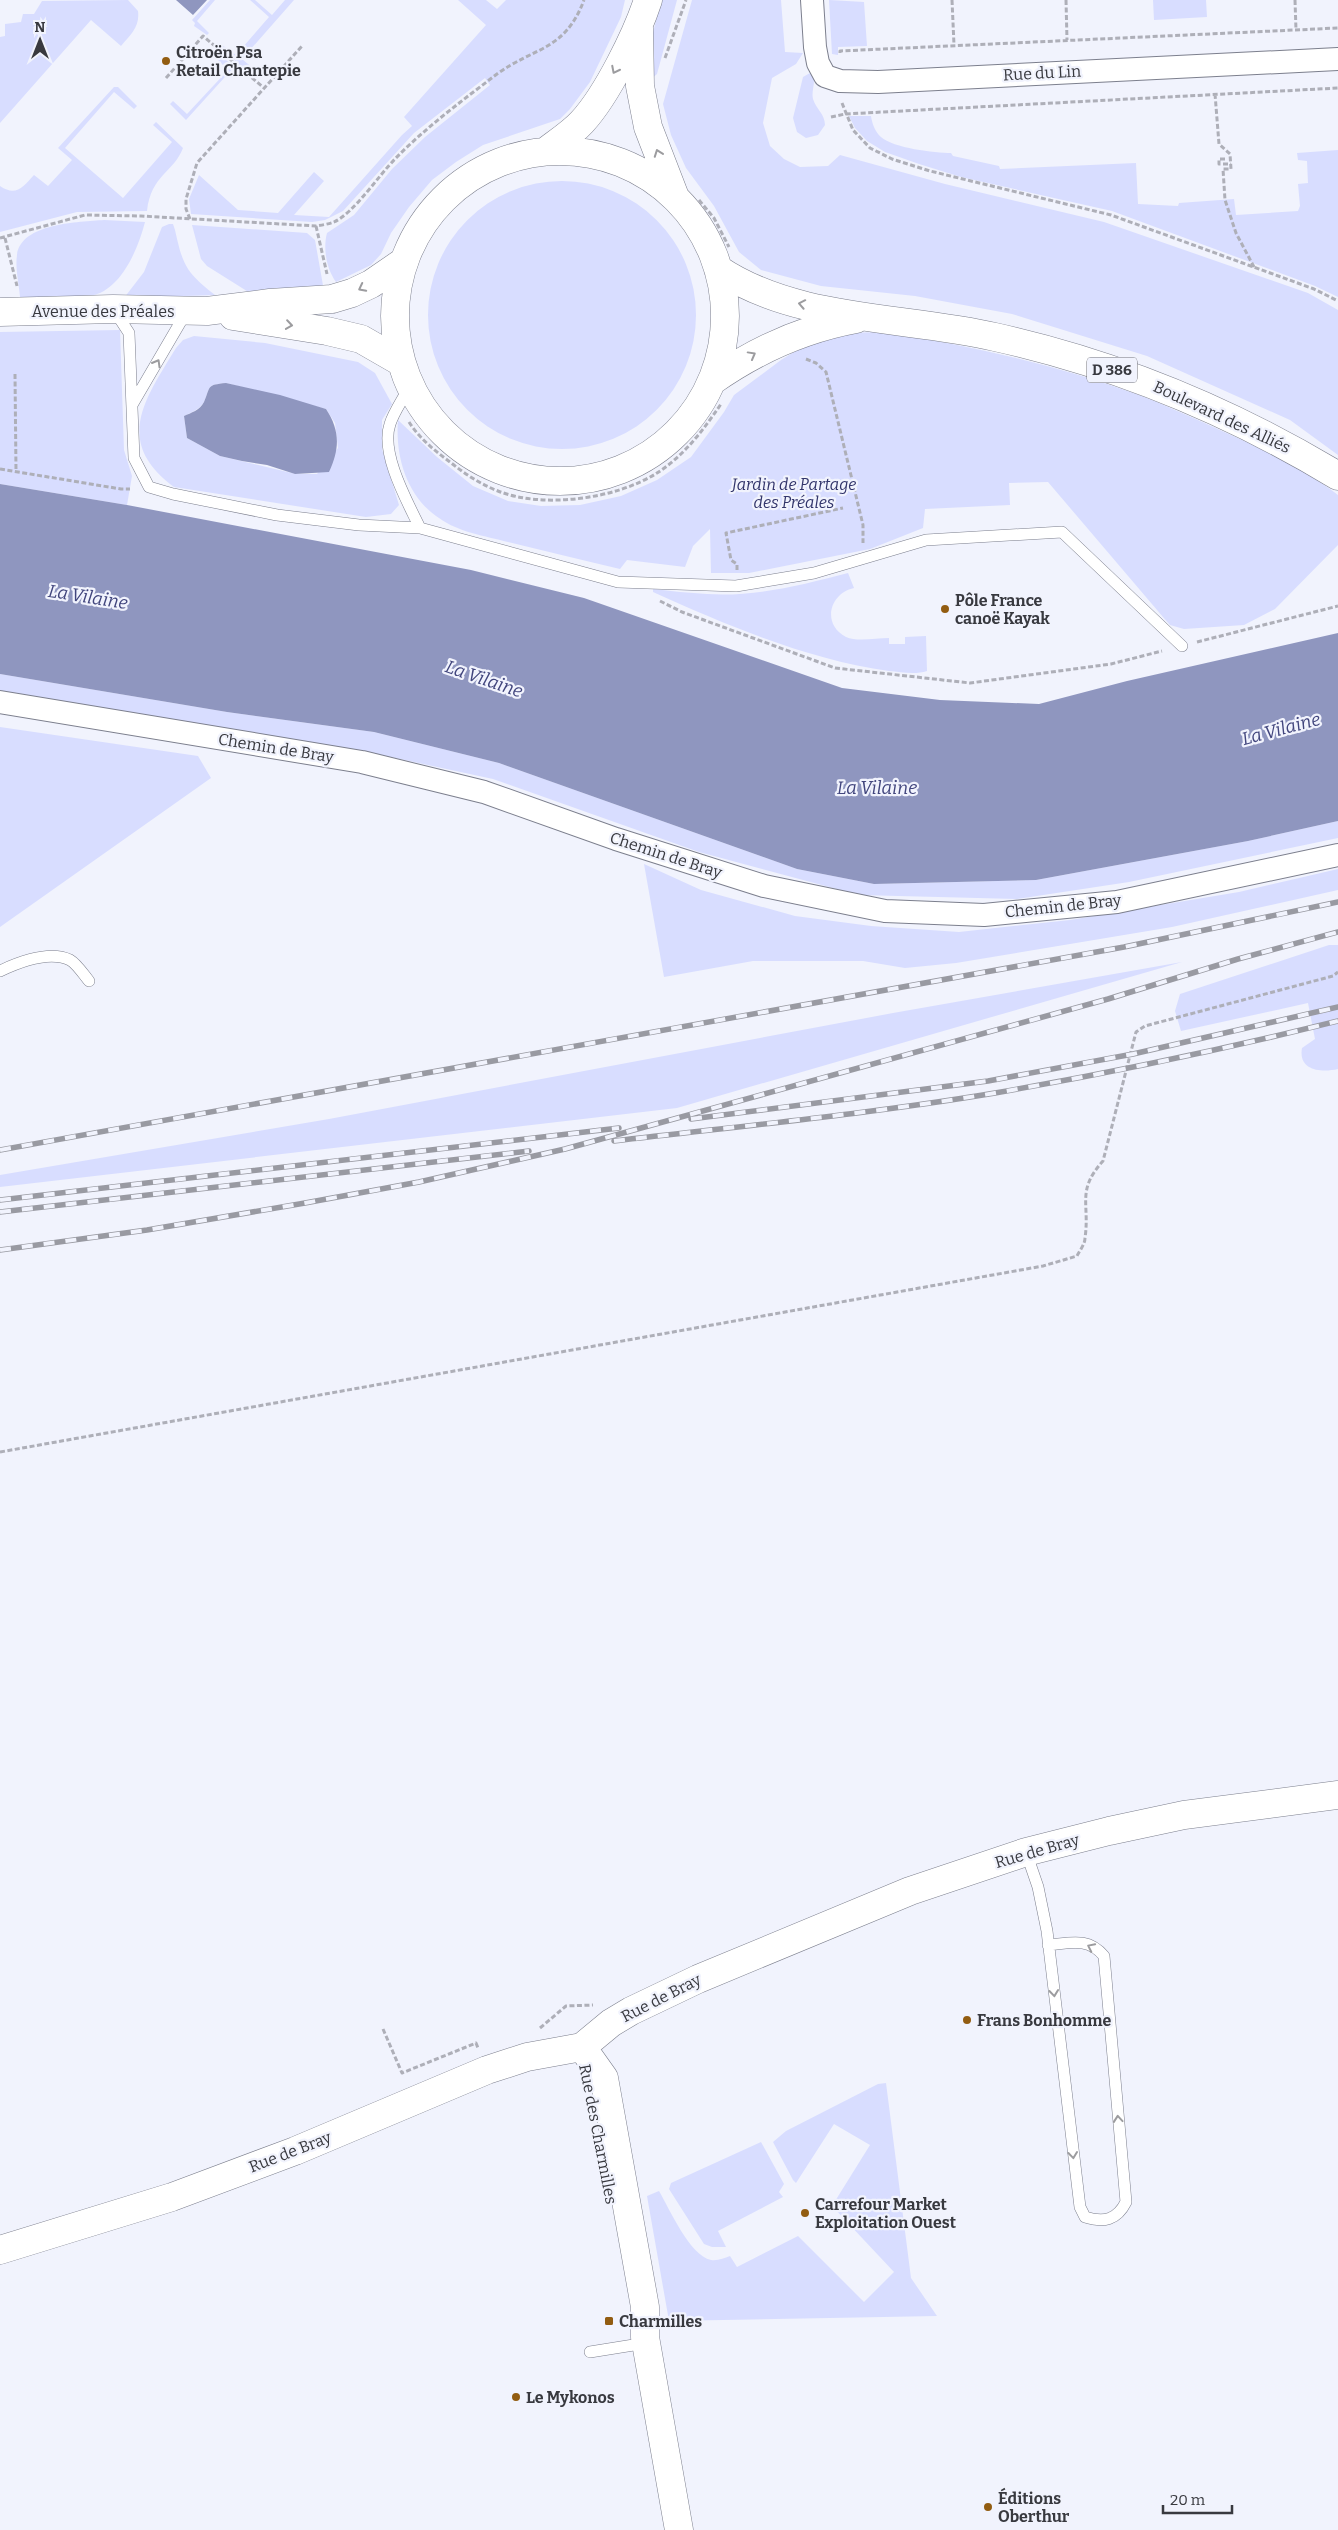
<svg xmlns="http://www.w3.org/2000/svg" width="1338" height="2530" font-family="Bitter,serif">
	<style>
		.green { fill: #d8ddff; fill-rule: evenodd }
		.water { fill: #8f96bf }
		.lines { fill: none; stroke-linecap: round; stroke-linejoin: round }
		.service-casing { stroke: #7c7f8d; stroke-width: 12 }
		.minor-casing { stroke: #7c7f8d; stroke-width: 24 }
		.tertiary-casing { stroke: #7c7f8d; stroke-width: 29 }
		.primary-casing { stroke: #7c7f8d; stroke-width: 29 }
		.path { stroke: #aeafb8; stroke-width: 3; stroke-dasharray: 5 2.5; stroke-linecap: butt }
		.service { stroke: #fff; stroke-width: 11 }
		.minor { stroke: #fff; stroke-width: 22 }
		.tertiary { stroke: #fff; stroke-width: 28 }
		.primary { stroke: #fff; stroke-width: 28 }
		.rail-casing { stroke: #999aa2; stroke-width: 5.5 }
		.rail { stroke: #f1f3fd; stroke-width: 4; stroke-dasharray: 11; stroke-linecap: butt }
		.oneway { stroke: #9c9c9f }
		.poi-dot { fill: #925c11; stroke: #f1f3fd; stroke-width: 2 }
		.labels { text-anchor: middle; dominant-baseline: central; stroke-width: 4.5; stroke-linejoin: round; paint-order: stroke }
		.shield { fill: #f1f3fd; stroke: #707178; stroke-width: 1 }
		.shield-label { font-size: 15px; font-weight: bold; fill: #38393f }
		.poi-label { font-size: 16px; font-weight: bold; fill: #38393f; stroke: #f1f3fd; text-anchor: start }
		.street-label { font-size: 16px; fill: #38393f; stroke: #f1f3fd }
		.park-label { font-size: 16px; font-style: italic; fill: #32356b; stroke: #f1f3fd }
		.water-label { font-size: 18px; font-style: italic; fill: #41457d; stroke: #f1f3fd }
	</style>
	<rect width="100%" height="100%" fill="#f1f3fd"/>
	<path class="green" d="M128 0 138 11C140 27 131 34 121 46L91 20 0 123V37L5 36V24L21 22 23 14H34L42 1Z
		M210 0H215L197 21 209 33 207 35 194 26 195 23 192 20Z
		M250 0H255L272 15 285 0H294L242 59 254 69 250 74 220 47 222 45 236 55 269 17Z
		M458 0H486L497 9 506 0H625L621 17 590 82 570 109 560 119 483 145 456 162 432 180 409 207 391 233 381 254 371 265 336 282C326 268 323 248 327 233L354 215 392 169 425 137 490 85 485 78 414 133 343 211 325 220 312 222 191 214 189 199 199 175 238 210 278 213 314 172 324 181 294 215 329 217 402 135 412 126 404 117 486 25Z
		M661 0H677L657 74 650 80 652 37Z
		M692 0H781L785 52 803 53 796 64 772 78 763 123 770 146 784 159 800 167 828 166 840 155 945 184 1104 222 1308 293 1338 310V455L1290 420 1147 356 1012 314 915 296 821 286 761 270 739 252 714 206 686 168 671 135 663 104Z
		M829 0 864 2 867 46 838 47V55L832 54Z
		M1153 0H1206L1207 17 1154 20Z
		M216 51 234 67 186 120 170 104 173 101 187 114 228 70 213 55Z
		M810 73 813 75C816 83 811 91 813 99 816 109 825 114 825 125L818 135 806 138 797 132 793 118 803 77Z
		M114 87H118L137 106 134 109 114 92 65 148 123 198 172 142 153 125 156 122 183 148C174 172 151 175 147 211L77 212 0 232V186C16 197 23 187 34 175L48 186 72 160 58 148Z
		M849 116H871C872 123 875 132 881 137 893 148 935 153 951 153L953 156 999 166 1000 169 1136 163 1138 204 1178 206 1179 203 1234 199 1236 215 1298 211 1300 206 1298 184 1308 183 1307 161 1298 160 1297 153 1338 150V297L1315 286 1112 211 961 177 919 164 885 152 867 141 855 128Z
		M428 315a134 134 0 1 1 268 0a134 134 0 1 1-268 0Z
		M104 220 145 222C138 249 121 291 90 296 67 300 43 297 20 297 19 284 15 268 17 255 21 223 79 222 104 220Z
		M169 224H173L175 230C183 266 186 272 215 295L124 298 144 272 162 227Z
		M192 225 307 233 315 240 324 291 250 293 207 266 201 259Z
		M120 330 124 450 132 476 127 505 0 484V332Z
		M883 332C970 345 1056 365 1139 395 1163 404 1186 415 1209 425 1253 445 1299 465 1338 495V545L1275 609 1244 625 1184 629 1170 625 1163 617 1048 482 1009 483 1010 505 925 509 923 528 870 549 749 573H711L710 529 693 546 685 567 627 560 620 569C582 560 545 551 508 542 485 536 458 532 439 518 407 497 395 457 398 420L437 457 473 486 508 501 541 506 580 505 621 496 657 480 691 457 724 412 734 395 781 360 812 341 843 333Z
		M194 336 265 343 358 362 375 373 392 404 382 420V449L399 505 391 514 366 517 174 487C113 442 145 399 176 348L183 340ZM226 383 326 409 335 423 338 448 317 474H296L220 456 187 438 184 416C191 413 200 409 204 402 211 386 206 385 226 383Z
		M848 573 854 588C830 593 821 624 846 637 857 642 876 638 889 638V644H905V637L926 636 927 671C915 675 901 672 889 671 809 660 726 625 653 592V589C671 591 689 593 707 594 755 597 802 585 848 573Z
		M0 674 227 712 374 732 499 763 797 869 874 884 1036 880 1248 841 1338 821V838L1129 882 1017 899 859 895 699 852 493 779 372 753 0 691Z
		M0 727 198 756 211 778 0 927Z
		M644 864 701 890 795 916 871 926 959 932 1070 920 1239 892 1338 869V890L1172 927 956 963 905 968 863 961H753L664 977Z
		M1329 945H1338V1069C1320 1073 1298 1070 1302 1048L1315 1039 1308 1003 1181 1031 1175 1011 1180 994Z
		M1182 962 677 1108 0 1187V1175L329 1119 893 1013Z
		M886 2083 911 2278 937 2316 669 2321 647 2196 659 2191C669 2208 690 2256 711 2260 718 2261 724 2258 730 2256L737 2267 798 2236 864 2302 894 2272 832 2206 870 2145 834 2124 796 2183 793 2180 773 2142 786 2131 878 2084Z
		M761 2142 784 2184 779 2192 783 2197 718 2231 726 2247H712L704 2244 669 2189 671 2183Z"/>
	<path class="water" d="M176 0H207L193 15Z
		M226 383 280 395 326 409C340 430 340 449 329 472L295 474 267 465 242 461 220 456 187 438 184 416C191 413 200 410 204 402 211 386 206 385 226 383Z
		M0 484 127 505 471 570 584 598 842 688 940 700 1039 704 1127 681 1338 633V821L1248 841 1036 880 874 884 797 869 499 763 374 732 227 712 0 674Z"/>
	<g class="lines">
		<g class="service-casing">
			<path id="service" d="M114 310 129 333 134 458 149 487 173 494 277 515 359 525 420 528 618 582 736 586 814 573 926 540 1062 532 1182 646
				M410 385C404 398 394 411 390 424 380 453 407 501 420 528
				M132 405 187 311
				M0 971C19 962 49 950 70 960 77 964 84 975 89 981
				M1026 1852 1038 1887 1047 1931 1080 2207 1085 2217C1104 2223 1117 2220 1126 2202L1104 1956C1088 1937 1071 1943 1048 1945
				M590 2352 646 2343"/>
		</g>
		<g class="minor-casing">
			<path id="minor" d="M812 0 815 47 818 63 825 76 840 81 878 82 1338 59
				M0 702 362 762 484 792 616 839 764 886 885 911 984 915 1117 902 1338 855"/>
		</g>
		<g class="tertiary-casing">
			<path id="tertiary" d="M582 2047 604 2078 645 2307V2337L679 2530
				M0 2250 172 2197 295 2151 487 2070 527 2057 582 2047 611 2023 631 2011 698 1979 910 1891 1026 1852 1109 1831 1184 1815 1338 1795"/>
		</g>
		<g class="primary-casing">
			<path id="primary" d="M639 28 640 86 648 127 675 197
				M546 151C558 142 572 133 582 122 607 95 637 34 648 0
				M395 316a165 165 0 1 1 330 0a165 165 0 1 1-330 0Z
				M718 269C796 322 906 316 995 337 1117 364 1232 412 1338 476
				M0 312 113 309 207 311 270 303 332 299 352 293 371 284 403 262
				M233 316 327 331 361 339 401 362
				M712 381C756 350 802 329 856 319"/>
		</g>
		<path class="path" d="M952 0 954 45
			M1066 0 1067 40
			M1295 0 1296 30
			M840 53V51L1338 28
			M665 58 686 0
			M166 78 203 36 264 88
			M1215 94 1219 144 1230 154 1231 169H1223L1225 200 1236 233 1254 267
			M842 103 853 130 870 148 892 159 930 171 1111 215 1314 289 1338 301
			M831 117 845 114 1338 88
			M1225 159H1219V164H1231
			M699 200 714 218 729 247
			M190 219 186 209V199L197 163 302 46
			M316 226 327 274
			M0 238 85 215 141 216 316 226C322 225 329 224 334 222 354 213 379 175 395 159 425 128 463 100 497 74 534 47 565 51 584 0
			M5 238 17 286
			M806 359 816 363 826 372 863 525V543
			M15 374 16 471
			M409 422C419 438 435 451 450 462 465 474 480 484 498 491 543 509 616 499 657 473 684 456 704 429 721 404
			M0 469 121 489H130
			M737 570V564L731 560 726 533 843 508
			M660 601 682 612 835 668 970 683 1111 664 1162 651
			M1197 642 1338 606
			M0 1452 1043 1266 1077 1256C1080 1250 1085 1244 1085 1238 1090 1203 1076 1191 1103 1161L1136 1032 1145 1026 1333 976 1338 972
			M540 2028 566 2006 593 2005
			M383 2029 402 2073 476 2043 478 2048"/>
		<use href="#service" class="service"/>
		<use href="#minor" class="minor"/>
		<use href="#tertiary" class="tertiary"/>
		<use href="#primary" class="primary"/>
		<g class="rail-casing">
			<path id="rail" d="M691 1119 988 1081 1133 1054 1338 1007
				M614 1141C741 1126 869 1114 995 1093 1110 1073 1225 1049 1338 1021
				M0 1150 1124 947 1338 902
				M0 1200 619 1128
				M0 1212 529 1151
				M0 1250 147 1230 305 1203 419 1182 565 1149 1108 999 1238 959 1338 932"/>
		</g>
		<use href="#rail" class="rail"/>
	</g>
	<defs><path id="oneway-chevron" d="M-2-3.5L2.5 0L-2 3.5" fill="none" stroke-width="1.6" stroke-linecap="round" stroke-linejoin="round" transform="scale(1.25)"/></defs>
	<g class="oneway">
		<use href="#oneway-chevron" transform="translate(615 70) rotate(117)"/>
		<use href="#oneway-chevron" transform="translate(658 153) rotate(-110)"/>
		<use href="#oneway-chevron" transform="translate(362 288) rotate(153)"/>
		<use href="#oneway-chevron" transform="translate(802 304) rotate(-169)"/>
		<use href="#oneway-chevron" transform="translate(289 325) rotate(8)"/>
		<use href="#oneway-chevron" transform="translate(752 355) rotate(-29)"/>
		<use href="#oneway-chevron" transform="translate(157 363) rotate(-60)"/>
		<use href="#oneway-chevron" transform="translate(1091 1947) rotate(-154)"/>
		<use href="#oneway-chevron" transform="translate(1054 1993) rotate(84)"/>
		<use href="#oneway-chevron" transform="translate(1118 2119) rotate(-95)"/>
		<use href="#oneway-chevron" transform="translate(1073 2155) rotate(83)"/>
	</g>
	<g class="poi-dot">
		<circle cx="166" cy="61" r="5"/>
		<circle cx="945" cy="609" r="5"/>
		<circle cx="967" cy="2020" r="5"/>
		<circle cx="805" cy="2213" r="5"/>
		<rect x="604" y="2316" width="10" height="10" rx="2.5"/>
		<circle cx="516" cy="2397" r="5"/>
		<circle cx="988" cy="2507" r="5"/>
	</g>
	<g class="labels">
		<rect class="shield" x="1087" y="357.5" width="50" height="25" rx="4"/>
		<g class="shield-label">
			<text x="1112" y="370">D 386</text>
		</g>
		<g class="poi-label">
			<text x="176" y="52">Citroën Psa<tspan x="176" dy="18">Retail Chantepie</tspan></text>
			<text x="955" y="600">Pôle France<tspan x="955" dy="18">canoë Kayak</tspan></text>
			<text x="977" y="2020">Frans Bonhomme</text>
			<text x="815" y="2204">Carrefour Market<tspan x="815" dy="18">Exploitation Ouest</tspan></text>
			<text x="619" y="2321">Charmilles</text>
			<text x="526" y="2397">Le Mykonos</text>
			<text x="998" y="2498">Éditions<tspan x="998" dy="18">Oberthur</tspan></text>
		</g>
		<g class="street-label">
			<text transform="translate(1042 73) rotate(-3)">Rue du Lin</text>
			<text x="103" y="311">Avenue des Préales</text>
			<text transform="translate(1222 417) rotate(25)">Boulevard des Alliés</text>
			<text transform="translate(276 748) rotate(9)">Chemin de Bray</text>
			<text transform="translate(666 855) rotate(18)">Chemin de Bray</text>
			<text transform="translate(1063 906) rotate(-6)">Chemin de Bray</text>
			<text transform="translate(1037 1851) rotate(-16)">Rue de Bray</text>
			<text transform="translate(661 1998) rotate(-27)">Rue de Bray</text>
			<text transform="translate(598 2134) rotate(79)">Rue des Charmilles</text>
			<text transform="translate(290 2152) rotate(-21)">Rue de Bray</text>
		</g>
		<g class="park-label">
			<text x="794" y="484">Jardin de Partage<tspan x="794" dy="18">des Préales</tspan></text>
		</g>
		<g class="water-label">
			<text transform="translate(88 597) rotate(9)">La Vilaine</text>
			<text transform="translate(484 679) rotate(19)">La Vilaine</text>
			<text transform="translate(1281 729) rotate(-15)">La Vilaine</text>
			<text x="877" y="788">La Vilaine</text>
		</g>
	</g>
	<g transform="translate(40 40)" stroke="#f1f3fd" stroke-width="4" paint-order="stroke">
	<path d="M0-4L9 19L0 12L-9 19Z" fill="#38393f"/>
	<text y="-8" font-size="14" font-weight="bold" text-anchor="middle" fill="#38393f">N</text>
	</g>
	<path d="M1163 2505v8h69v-8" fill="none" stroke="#38393f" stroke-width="2.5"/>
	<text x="1170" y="2505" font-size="15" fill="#38393f" stroke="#f1f3fd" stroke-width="4" paint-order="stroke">20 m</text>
</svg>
